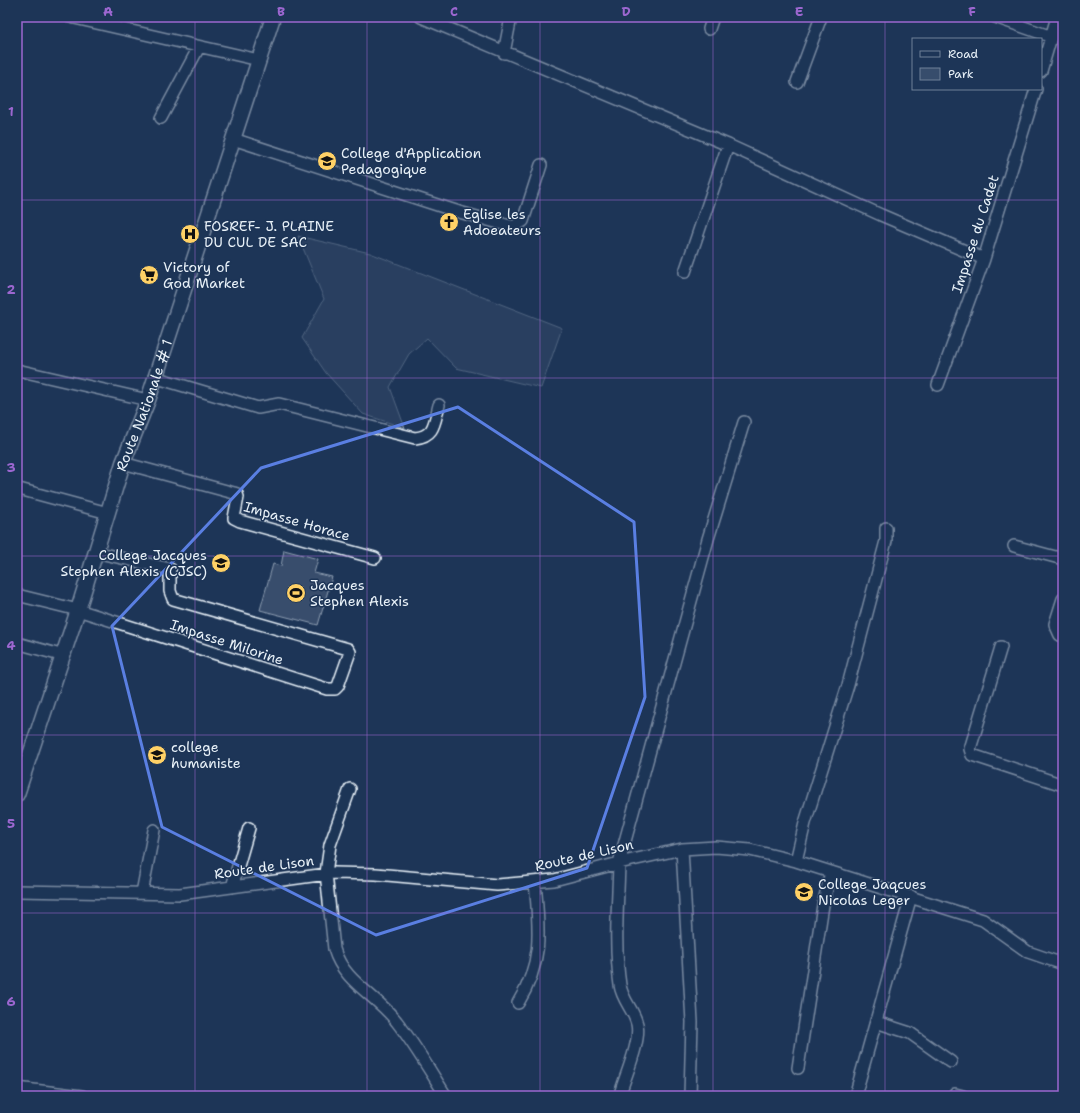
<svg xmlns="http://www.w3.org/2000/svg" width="1080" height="1113" font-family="'Shantell Sans',sans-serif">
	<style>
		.green { fill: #374d6c; stroke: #909fb2 }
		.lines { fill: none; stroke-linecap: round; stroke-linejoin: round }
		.minor-casing { stroke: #e8f1f8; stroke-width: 14 }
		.major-casing { stroke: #e8f1f8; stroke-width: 17 }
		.minor { stroke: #1d3557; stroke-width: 11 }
		.major { stroke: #1d3557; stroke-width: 14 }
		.marked { fill: none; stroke: #5a7fe2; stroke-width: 3; stroke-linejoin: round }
		.grid { fill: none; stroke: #9c67d0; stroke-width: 1; stroke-opacity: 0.55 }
		.labels { text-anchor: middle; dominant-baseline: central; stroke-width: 3; stroke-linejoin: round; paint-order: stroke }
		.poi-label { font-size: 14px; fill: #e8f1f8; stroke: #1d3557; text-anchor: start }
		.street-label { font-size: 14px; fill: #e8f1f8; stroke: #1d3557 }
		.neatline { fill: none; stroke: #9c67d0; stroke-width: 1.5 }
		.grid-label { font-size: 13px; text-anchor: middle; font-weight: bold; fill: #9c67d0 }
	</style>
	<rect width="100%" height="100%" fill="#1d3557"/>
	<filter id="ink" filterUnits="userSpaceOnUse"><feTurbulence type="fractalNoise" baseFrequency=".025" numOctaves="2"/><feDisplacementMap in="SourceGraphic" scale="8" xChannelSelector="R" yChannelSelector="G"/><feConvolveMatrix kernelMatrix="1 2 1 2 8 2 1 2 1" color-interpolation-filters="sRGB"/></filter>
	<g filter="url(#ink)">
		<path class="green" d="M298 236 370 253 562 328 541 388 456 368 427 338 409 354 390 387 405 428 363 414 326 373 302 338 324 299Z
			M284 550 318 559 314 573 332 577 318 625 260 610 273 564 281 566Z"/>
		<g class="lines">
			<g class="minor-casing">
				<path id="minor" d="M70 17 259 60
					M421 17 728 145 881 215 984 259
					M995 17 1052 37
					M709 29 713 17
					M504 53 511 17
					M1041 71 1057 17
					M797 82 821 17
					M161 118 199 47
					M233 139 459 212 510 226H515L523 221 541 165
					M685 272 728 145
					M17 370 148 400
					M154 377 258 408 279 404 415 438C435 436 434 423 439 405
					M938 385 984 259 1036 89
					M123 463 234 493 237 494 238 497 234 518 240 521 375 558
					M19 489 108 513
					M1014 546 1063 559
					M17 595 78 610 327 689H335L338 686 350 652 348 649 173 599 170 591V569L95 552
					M1063 599 1055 624 1060 635 1063 636
					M17 643 64 656
					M1001 647 970 749 972 755 1063 785
					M350 789 330 845 326 873 334 949C344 983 377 995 397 1022 415 1045 430 1071 446 1096
					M682 849 692 1022 690 1096
					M796 861 805 823 848 685 886 541V528
					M232 887 249 828
					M17 891 180 894 334 873 376 874 497 885 554 880 619 863 682 849 716 847 750 850 796 861 983 920 1028 952 1063 964
					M142 893 154 830
					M518 1003C544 961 539 929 535 882
					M876 1022 910 1033 951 1062
					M798 1068 823 905 831 872
					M17 1088 82 1096
					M621 1091C626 1074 641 1041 637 1024 634 1010 622 1000 620 985 614 945 618 903 619 863L708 539 744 422
					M955 1094 963 1096
					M855 1096 911 896"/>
			</g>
			<g class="major-casing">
				<g id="major">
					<path id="s1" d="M17 794 78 610 123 463 148 400 273 17"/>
				</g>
			</g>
			<use href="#minor" class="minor"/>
			<use href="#major" class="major"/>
		</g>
	</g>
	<path d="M0 0H1080V1113H0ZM458 407 634 522 645 697 587 868 376 935 162 827 112 626 261 468Z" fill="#1d3557" fill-opacity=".55" fill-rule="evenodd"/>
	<path class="marked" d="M458 407 634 522 645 697 587 868 376 935 162 827 112 626 261 468Z"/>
	<path class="grid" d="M195 17V1096M367 17V1096M540 17V1096M713 17V1096M885 17V1096M17 200H1063M17 378H1063M17 556H1063M17 735H1063M17 913H1063"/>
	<defs>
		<g id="school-disc" transform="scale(1)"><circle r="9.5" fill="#ffd166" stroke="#1d3557"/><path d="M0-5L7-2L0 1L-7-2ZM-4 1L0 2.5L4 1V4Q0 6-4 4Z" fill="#111"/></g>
		<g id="church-disc" transform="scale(1)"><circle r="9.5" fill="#ffd166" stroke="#1d3557"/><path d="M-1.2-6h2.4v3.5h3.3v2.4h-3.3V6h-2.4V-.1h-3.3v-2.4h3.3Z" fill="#111"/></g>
		<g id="hospital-disc" transform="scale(1)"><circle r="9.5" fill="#ffd166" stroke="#1d3557"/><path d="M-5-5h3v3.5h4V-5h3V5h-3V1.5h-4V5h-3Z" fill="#111"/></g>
		<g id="supermarket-disc" transform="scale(1)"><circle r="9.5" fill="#ffd166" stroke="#1d3557"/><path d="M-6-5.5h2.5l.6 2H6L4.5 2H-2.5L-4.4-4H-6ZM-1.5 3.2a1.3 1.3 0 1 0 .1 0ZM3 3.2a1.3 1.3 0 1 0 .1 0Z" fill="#111"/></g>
		<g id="stadium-disc" transform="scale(1)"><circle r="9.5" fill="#ffd166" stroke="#1d3557"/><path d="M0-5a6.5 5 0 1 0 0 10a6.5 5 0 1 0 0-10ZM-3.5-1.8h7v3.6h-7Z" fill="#111"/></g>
	</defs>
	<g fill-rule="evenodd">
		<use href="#school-disc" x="327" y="161"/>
		<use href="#church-disc" x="449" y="222"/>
		<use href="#hospital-disc" x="190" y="234"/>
		<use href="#supermarket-disc" x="149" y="275"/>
		<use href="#school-disc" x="221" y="563"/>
		<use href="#stadium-disc" x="296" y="593"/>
		<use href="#school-disc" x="157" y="755"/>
		<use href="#school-disc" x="804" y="892"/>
	</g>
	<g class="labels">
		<g class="poi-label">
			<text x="341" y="153">College d'Application<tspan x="341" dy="16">Pedagogique</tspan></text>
			<text x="463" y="214">Eglise les<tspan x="463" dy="16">Adoeateurs</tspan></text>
			<text x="204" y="226">FOSREF- J. PLAINE<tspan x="204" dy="16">DU CUL DE SAC</tspan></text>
			<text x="163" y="267">Victory of<tspan x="163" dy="16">God Market</tspan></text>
			<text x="207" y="555" text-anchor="end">College Jacques<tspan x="207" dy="16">Stephen Alexis (CJSC)</tspan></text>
			<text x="310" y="585">Jacques<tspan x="310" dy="16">Stephen Alexis</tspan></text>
			<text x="171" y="747">college<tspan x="171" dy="16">humaniste</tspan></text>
			<text x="818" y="884">College Jaqcues<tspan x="818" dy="16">Nicolas Leger</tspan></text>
		</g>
		<g class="street-label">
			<text transform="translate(975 234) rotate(-72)">Impasse du Cadet</text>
			<text stroke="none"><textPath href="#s1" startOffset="409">Route Nationale # 1</textPath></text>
			<text transform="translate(297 521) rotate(16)">Impasse Horace</text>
			<text transform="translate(227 642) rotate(18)">Impasse Milorine</text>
			<text transform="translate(584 855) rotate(-13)">Route de Lison</text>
			<text transform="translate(264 867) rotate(-8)">Route de Lison</text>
		</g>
	</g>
	<rect width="1080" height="1113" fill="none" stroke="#1d3557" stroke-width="44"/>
	<rect x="912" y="38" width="130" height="52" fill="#1d3557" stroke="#6e8097"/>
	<rect x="920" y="51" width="20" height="6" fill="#1d3557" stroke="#6e8097"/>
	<text x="948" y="58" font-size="12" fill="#e8f1f8">Road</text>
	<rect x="920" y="68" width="20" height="12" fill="#374d6c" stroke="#6e8097"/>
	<text x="948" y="78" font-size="12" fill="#e8f1f8">Park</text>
	<rect x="22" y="22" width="1036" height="1069" class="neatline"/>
	<g class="grid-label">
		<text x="108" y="16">A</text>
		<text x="281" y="16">B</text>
		<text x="454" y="16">C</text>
		<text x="626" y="16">D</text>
		<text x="799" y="16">E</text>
		<text x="972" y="16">F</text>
		<text x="11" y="116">1</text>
		<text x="11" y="294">2</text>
		<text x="11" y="472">3</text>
		<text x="11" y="650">4</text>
		<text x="11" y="828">5</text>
		<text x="11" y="1006">6</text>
	</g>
</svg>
